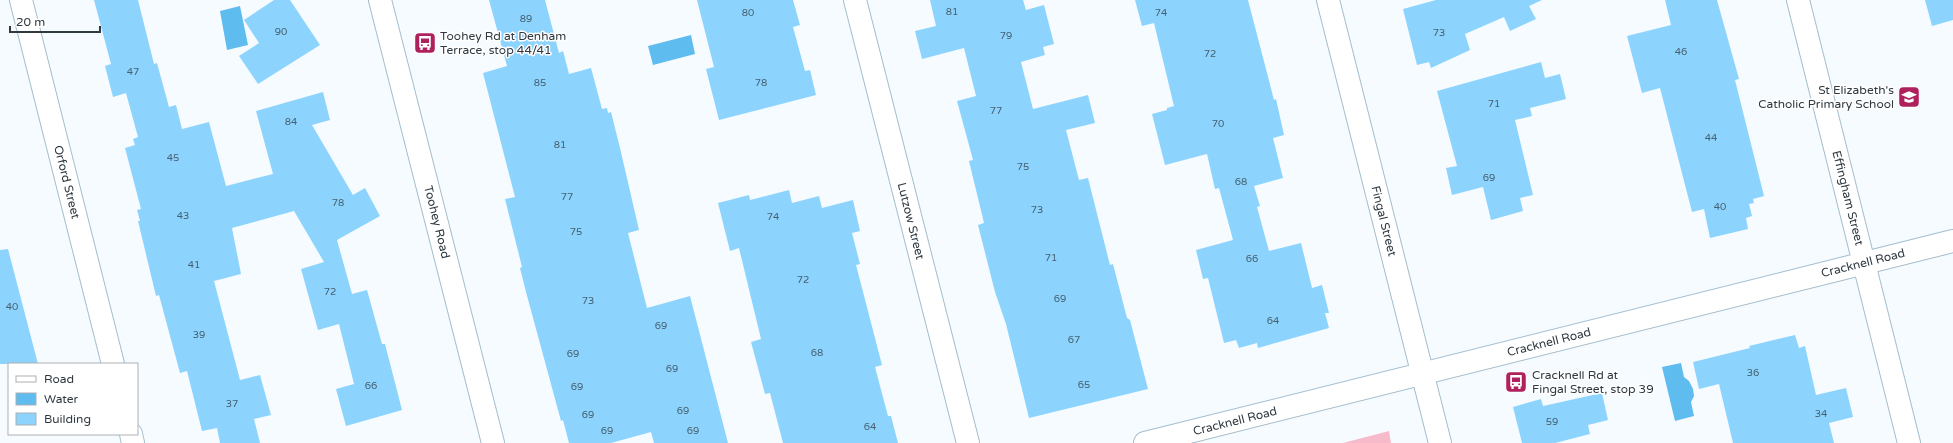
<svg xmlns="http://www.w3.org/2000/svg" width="1953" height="443" font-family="'Varela Round',sans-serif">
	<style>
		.green { fill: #f6baca }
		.water { fill: #5ebcef }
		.building { fill: #8cd4fe }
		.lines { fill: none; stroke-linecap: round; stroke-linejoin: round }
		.minor-casing { stroke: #a4bdcd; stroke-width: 24 }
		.major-casing { stroke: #a4bdcd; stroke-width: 24 }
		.minor { stroke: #fff; stroke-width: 22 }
		.major { stroke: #fff; stroke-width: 22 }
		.labels { text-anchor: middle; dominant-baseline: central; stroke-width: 3; stroke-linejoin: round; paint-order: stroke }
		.number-label { font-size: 10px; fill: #466070 }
		.poi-label { font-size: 12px; fill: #2f3940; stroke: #fff; text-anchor: start }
		.street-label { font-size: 12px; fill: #2f3940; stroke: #fff }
	</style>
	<rect width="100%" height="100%" fill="#f6fbff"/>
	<path class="green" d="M1389 431 1391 443H1343Z"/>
	<path class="water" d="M240 6 248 45 227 50 220 11Z
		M691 35 695 54 653 65 648 46Z
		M1681 363 1684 377 1689 381 1693 389 1694 396 1691 402 1694 416 1675 421 1662 367Z"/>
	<path class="building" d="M94 0H138L154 64 157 63 169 107 176 105 182 129 209 122 226 186 273 174 256 111 323 92 330 120 312 125 353 195 365 188 380 216 337 240 352 294 367 290 382 344H385L402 410 346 426 336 389 354 384 339 324 318 330 301 269 324 262 294 211 232 228 241 274 214 281 240 380 260 375 271 415 254 419 260 443H220L217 428 202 431 187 371 180 373 159 295 156 296 138 221H140L137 210 141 209 125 148 135 145 133 139 138 137 126 93 113 97 105 66 111 64Z
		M274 0H290L320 45 258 84 239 56 259 43 244 20Z
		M489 0H545L559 53 563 51 569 74 591 68 602 109 607 108 608 113 611 112 620 148 639 230 628 233 647 308 690 296 728 443H654L651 432 611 443H569L563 420 561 421 526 292 520 268 522 267 505 199 515 197 483 73 507 66Z
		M697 0H793L800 25 793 27 805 71 810 70 816 95 719 120 706 69 714 67Z
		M930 0H1023L1026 10 1044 5 1054 44 1043 47 1045 55 1021 62 1033 109 1088 95 1095 123 1066 130 1079 180 1088 178 1110 265 1113 264 1127 318 1130 320 1148 389 1029 418 1006 324 995 292 978 225 984 223 969 161 973 160 957 101 976 96 964 48 922 59 915 31 936 26Z
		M1135 0H1248L1274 100 1276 99 1284 135 1273 138 1283 178 1254 186 1260 206 1257 207 1269 251 1301 243 1312 288 1322 285 1329 313H1325L1329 328 1258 348 1257 343 1239 348 1236 340 1224 343 1208 278 1203 279 1196 250 1233 240 1219 188 1215 189 1207 154 1165 165 1152 114 1167 110V108L1174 106 1154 23 1142 26Z
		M1436 0H1542L1529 6 1536 19 1510 31 1504 17 1465 34 1470 50 1431 68 1429 62 1417 65 1403 9Z
		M1665 0H1717L1739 79 1735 80 1764 196 1753 199 1754 203 1749 204 1752 216 1746 218 1748 229 1710 238 1704 209 1692 212 1660 88 1642 93 1627 36 1671 25Z
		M1925 0H1953V20L1932 26Z
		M1541 62 1545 78 1560 74 1566 99 1530 108 1532 116 1515 120 1533 195 1520 198 1523 211 1491 220 1483 187 1452 195 1446 168 1457 166 1437 91Z
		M789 190 792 203 819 196 822 208 853 200 860 231 852 233 860 264 856 265 882 365 875 367 888 416H891L898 443H783L770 393 765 394 751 342 761 339 739 248 730 251 718 203 749 195 750 200Z
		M8 249 38 364H0V250Z
		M1795 335 1799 348 1805 346 1816 395 1846 388 1853 417 1829 423 1834 443H1733L1719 384 1699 389 1693 362 1750 348 1749 346Z
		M1602 393 1608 420 1588 425 1590 434 1555 443H1522L1513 407 1541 399 1543 406Z"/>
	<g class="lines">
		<g class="minor-casing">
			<path id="minor" d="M21 0 113 364
				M855 0 968 443
				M1328 0 1440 443
				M1798 0 1909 443
				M131 434 133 443
				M1145 443 1953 241"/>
		</g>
		<g class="major-casing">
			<path id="major" d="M380 0 493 443"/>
		</g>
		<use href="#minor" class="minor"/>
		<use href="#major" class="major"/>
	</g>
	<defs>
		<g id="bus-square" transform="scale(1.15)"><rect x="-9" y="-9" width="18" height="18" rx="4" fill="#ae215d" stroke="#fff"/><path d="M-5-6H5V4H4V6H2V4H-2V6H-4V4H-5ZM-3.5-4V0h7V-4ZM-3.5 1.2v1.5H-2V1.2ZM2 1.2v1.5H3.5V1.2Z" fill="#fff"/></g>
		<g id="school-square" transform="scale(1.15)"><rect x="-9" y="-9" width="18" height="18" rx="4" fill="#ae215d" stroke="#fff"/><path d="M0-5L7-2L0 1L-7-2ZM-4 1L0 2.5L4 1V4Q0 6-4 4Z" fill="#fff"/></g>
	</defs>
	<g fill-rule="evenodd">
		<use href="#bus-square" x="425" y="43"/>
		<use href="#school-square" x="1909" y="97"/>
		<use href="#bus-square" x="1516" y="382"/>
	</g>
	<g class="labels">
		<g class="number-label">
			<text x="952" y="12">81</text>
			<text x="748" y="13">80</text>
			<text x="1161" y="13">74</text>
			<text x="526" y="19">89</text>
			<text x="281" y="32">90</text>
			<text x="1439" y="33">73</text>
			<text x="1006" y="36">79</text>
			<text x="1681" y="52">46</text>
			<text x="1210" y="54">72</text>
			<text x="133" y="72">47</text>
			<text x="540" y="83">85</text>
			<text x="761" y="83">78</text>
			<text x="1494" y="104">71</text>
			<text x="996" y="111">77</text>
			<text x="291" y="122">84</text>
			<text x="1218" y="124">70</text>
			<text x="1711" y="138">44</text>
			<text x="560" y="145">81</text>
			<text x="173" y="158">45</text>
			<text x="1023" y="167">75</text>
			<text x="1489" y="178">69</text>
			<text x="1241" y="182">68</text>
			<text x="567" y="197">77</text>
			<text x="338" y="203">78</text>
			<text x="1720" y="207">40</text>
			<text x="1037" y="210">73</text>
			<text x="183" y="216">43</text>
			<text x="773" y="217">74</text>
			<text x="576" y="232">75</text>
			<text x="1051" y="258">71</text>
			<text x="1252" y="259">66</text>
			<text x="194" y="265">41</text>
			<text x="803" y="280">72</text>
			<text x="330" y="292">72</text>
			<text x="1060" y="299">69</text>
			<text x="588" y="301">73</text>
			<text x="12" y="307">40</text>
			<text x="1273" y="321">64</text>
			<text x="661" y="326">69</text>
			<text x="199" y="335">39</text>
			<text x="1074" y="340">67</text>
			<text x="817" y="353">68</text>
			<text x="573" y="354">69</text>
			<text x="672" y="369">69</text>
			<text x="1753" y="373">36</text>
			<text x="1084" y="385">65</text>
			<text x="371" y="386">66</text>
			<text x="577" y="387">69</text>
			<text x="232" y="404">37</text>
			<text x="683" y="411">69</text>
			<text x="1821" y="414">34</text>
			<text x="588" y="415">69</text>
			<text x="1552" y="422">59</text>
			<text x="870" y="427">64</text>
			<text x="607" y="431">69</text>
			<text x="693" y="431">69</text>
		</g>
		<g class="poi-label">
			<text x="440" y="36">Toohey Rd at Denham<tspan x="440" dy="14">Terrace, stop 44/41</tspan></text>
			<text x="1894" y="90" text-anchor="end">St Elizabeth's<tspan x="1894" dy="14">Catholic Primary School</tspan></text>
			<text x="1532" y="375">Cracknell Rd at<tspan x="1532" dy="14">Fingal Street, stop 39</tspan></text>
		</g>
		<g class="street-label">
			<text transform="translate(67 182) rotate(76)">Orford Street</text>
			<text transform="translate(1848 198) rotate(76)">Effingham Street</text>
			<text transform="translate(911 221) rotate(76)">Lutzow Street</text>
			<text transform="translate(1384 221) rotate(76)">Fingal Street</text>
			<text transform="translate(437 222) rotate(76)">Toohey Road</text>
			<text transform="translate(1863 263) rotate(-14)">Cracknell Road</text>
			<text transform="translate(1549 342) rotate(-14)">Cracknell Road</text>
			<text transform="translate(1235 421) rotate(-14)">Cracknell Road</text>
		</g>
	</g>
	<rect x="8" y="363" width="130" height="72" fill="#ffffff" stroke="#acb0b3"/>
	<rect x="16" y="376" width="20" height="6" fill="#ffffff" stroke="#acb0b3"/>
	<text x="44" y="383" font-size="12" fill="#2f3940">Road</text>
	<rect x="16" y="393" width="20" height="12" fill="#5ebcef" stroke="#acb0b3"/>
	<text x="44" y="403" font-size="12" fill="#2f3940">Water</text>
	<rect x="16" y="413" width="20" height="12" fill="#8cd4fe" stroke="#acb0b3"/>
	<text x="44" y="423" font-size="12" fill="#2f3940">Building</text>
	<path d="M10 26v6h90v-6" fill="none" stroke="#2f3940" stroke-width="2"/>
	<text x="16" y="26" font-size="12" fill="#2f3940" stroke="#ffffff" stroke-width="3" paint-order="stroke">20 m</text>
</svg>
